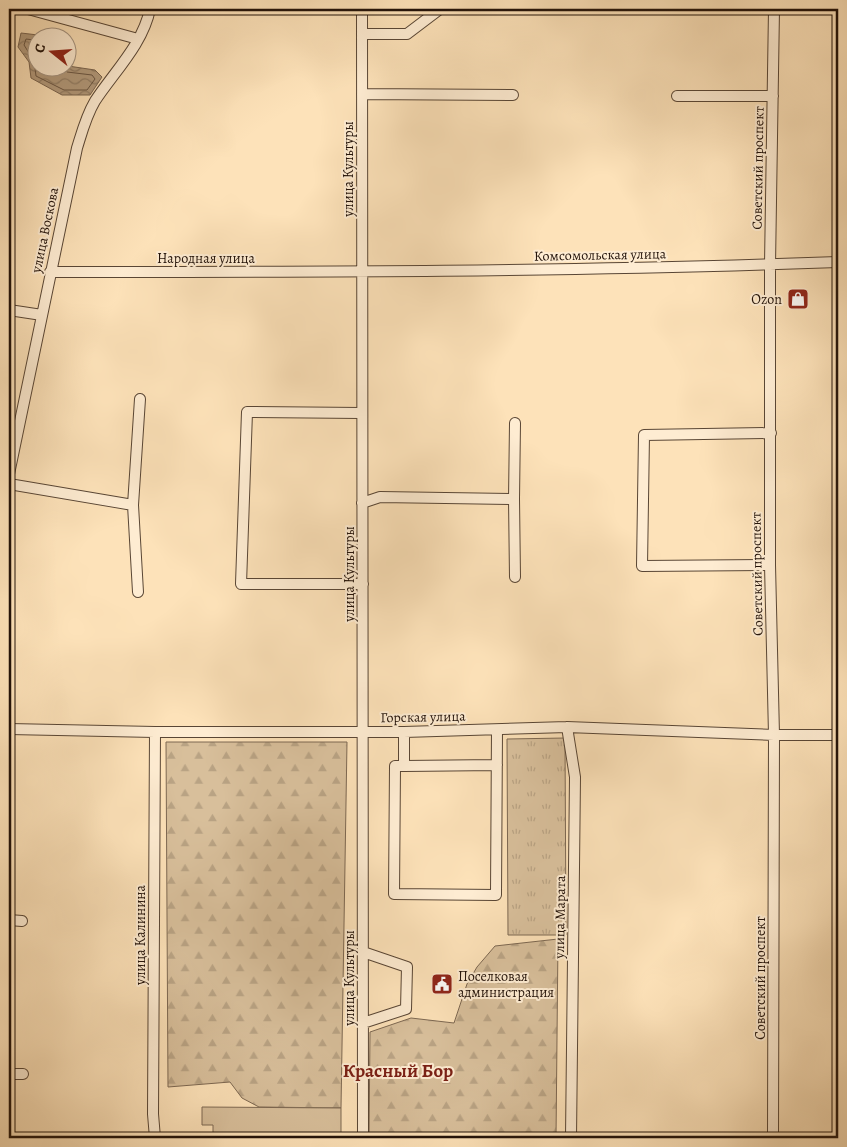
<svg xmlns="http://www.w3.org/2000/svg" width="847" height="1147" font-family="Alegreya,serif">
	<style>
		.grass { fill: url(#grass-tufts); stroke: #7d6852 }
		.forest { fill: url(#forest-firs); stroke: #7d6852 }
		.pitch { fill: #d8bf9b; stroke: #7d6852 }
		.water { fill: url(#water-waves); stroke: #79644f }
		.lines { fill: none; stroke-linecap: round; stroke-linejoin: round }
		.shore { stroke: #6a5643; stroke-width: 1 }
		.minor-casing { stroke: #594635; stroke-width: 12 }
		.minor { stroke: #feecd2; stroke-width: 10 }
		.labels { text-anchor: middle; dominant-baseline: central; stroke-width: 4; stroke-linejoin: round; paint-order: stroke }
		.street-label { font-size: 14px; fill: #221209; stroke: #feecd2 }
		.poi-label { font-size: 14px; fill: #221209; stroke: #feecd2; text-anchor: end }
		.district-label { font-size: 19px; font-weight: bold; fill: #7a1f14; stroke: #feecd2 }
	</style>
	<defs>
		<pattern id="grass-tufts" width="24" height="20" patternUnits="userSpaceOnUse" patternTransform="scale(1.25)"><rect width="24" height="20" fill="#d8bf9b"/><path d="M3 7l-1-3M5 7V3M7 7l1-3M15 17l-1-3M17 17v-4M19 17l1-3" fill="none" stroke="#b9a384"/></pattern>
		<pattern id="forest-firs" width="22" height="20" patternUnits="userSpaceOnUse" patternTransform="scale(1.25)"><rect width="22" height="20" fill="#d8bf9b"/><path d="M5 1l3.5 6h-7zM16 11l3.5 6h-7z" fill="#b9a384"/></pattern>
		<pattern id="water-waves" width="16" height="10" patternUnits="userSpaceOnUse" patternTransform="scale(1.25)"><rect width="16" height="10" fill="#b39b7d"/><path d="M0 5q4-4 8 0t8 0" fill="none" stroke="#917d65"/></pattern>
	</defs>
	<rect width="100%" height="100%" fill="#fde2b9"/>
	<filter id="stains"><feTurbulence type="fractalNoise" baseFrequency=".004" numOctaves="4"/><feColorMatrix values="0 0 0 0 .2 0 0 0 0 .09 0 0 0 0 .02 0 0 0 .5 -.17"/></filter>
	<radialGradient id="worn" r=".72"><stop offset=".6" stop-color="#630" stop-opacity="0"/><stop offset="1" stop-color="#630" stop-opacity=".3"/></radialGradient>
	<path class="grass" d="M565 738 566 935H508L507 739Z"/>
	<path class="forest" d="M166 742H347L341 1108 259 1107 242 1098 230 1082 168 1087Z
		M558 939 556 1138H369L370 1032 411 1018 454 1023 467 984 477 967 495 946Z"/>
	<path class="pitch" d="M202 1107 341 1108V1138H213V1125H202Z"/>
	<path class="water" d="M21 33 38 35V68L68 66 95 70 102 77 90 95H62L31 78 29 62 18 47Z"/>
	<g class="lines">
		<path class="shore" d="M38 42 34 40 26 39 24 45 34 61 36 76 64 90H87L95 79 92 75 67 72 63 68"/>
		<g class="minor-casing">
			<path id="minor" d="M28 9 138 39
				M362 9 363 1138
				M362 34H407L440 9
				M362 94 513 95
				M677 96H773
				M50 272C313 272 575 272 838 262
				M9 310 42 315
				M361 413 247 412 241 584H363
				M9 474 77 148C82 132 86 116 95 101 114 72 143 44 150 9
				M9 484 133 505 138 592
				M514 499 515 423
				M362 503 380 497 514 499 515 577
				M133 505 140 399
				M770 565 642 566 644 435 771 433
				M567 727 575 777 571 1138
				M9 729 155 732H404L567 727 774 735H838
				M404 732V766H395L394 894 496 895 497 730
				M404 766 497 765
				M9 920 22 921
				M363 952 407 967 406 1009 363 1023
				M9 1074H23
				M155 1138 153 1114 155 732
				M773 1138 774 735 770 565V265L774 9"/>
		</g>
		<use href="#minor" class="minor"/>
	</g>
	<defs>
		<g id="shop-square" transform="scale(1.125)"><rect x="-9" y="-9" width="18" height="18" rx="4" fill="#8f2418" stroke="#feecd2"/><path d="M-5-2.5h2.3a2.7 3.5 0 0 1 5.4 0H5L5.5 6h-11ZM-1.5-2.5h3a1.5 2.3 0 0 0-3 0Z" fill="#fff"/></g>
		<g id="civic-square" transform="scale(1.125)"><rect x="-9" y="-9" width="18" height="18" rx="4" fill="#8f2418" stroke="#feecd2"/><path d="M-.6-6.5H3V-4.5H.6V-3L4-1V1h2V6H-6V1h2V-1L-.6-3ZM-1.2 2.5V6h2.4V2.5Z" fill="#fff"/></g>
	</defs>
	<g fill-rule="evenodd">
		<use href="#shop-square" x="798" y="299"/>
		<use href="#civic-square" x="442" y="984"/>
	</g>
	<g class="labels">
		<g class="street-label">
			<text transform="translate(758 168) rotate(-89)">Советский проспект</text>
			<text transform="translate(348 169) rotate(-90)">улица Культуры</text>
			<text transform="translate(45 230) rotate(-78)">улица Воскова</text>
			<text transform="translate(600 255) rotate(-1)">Комсомольская улица</text>
			<text x="206" y="258">Народная улица</text>
			<text transform="translate(349 574) rotate(-90)">улица Культуры</text>
			<text transform="translate(757 574) rotate(-91)">Советский проспект</text>
			<text transform="translate(423 717) rotate(-1)">Горская улица</text>
			<text transform="translate(560 917) rotate(-89)">улица Марата</text>
			<text transform="translate(140 935) rotate(-90)">улица Калинина</text>
			<text transform="translate(349 978) rotate(-90)">улица Культуры</text>
			<text transform="translate(760 978) rotate(-90)">Советский проспект</text>
		</g>
		<g class="poi-label">
			<text x="782" y="299">Ozon</text>
			<text x="458" y="976" text-anchor="start">Поселковая<tspan x="458" dy="16">администрация</tspan></text>
		</g>
		<g class="district-label">
			<text x="398" y="1071">Красный Бор</text>
		</g>
	</g>
	<rect width="847" height="1147" fill="none" stroke="#fde2b9" stroke-width="30"/>
	<rect x="10" y="10" width="827" height="1127" fill="none" stroke="#221209" stroke-width="2.5"/>
	<rect x="15" y="15" width="817" height="1117" fill="none" stroke="#221209"/>
	<g transform="translate(52 52) rotate(287)"><circle r="24" fill="#feecd2" stroke="#a69582"/>
	<path d="M0-4L9 19L0 12L-9 19Z" fill="#8f2418"/>
	<text y="-8" font-size="14" font-weight="bold" text-anchor="middle" fill="#221209">С</text>
	</g>
	<rect width="100%" height="100%" filter="url(#stains)"/>
	<rect width="100%" height="100%" fill="url(#worn)"/>
</svg>
